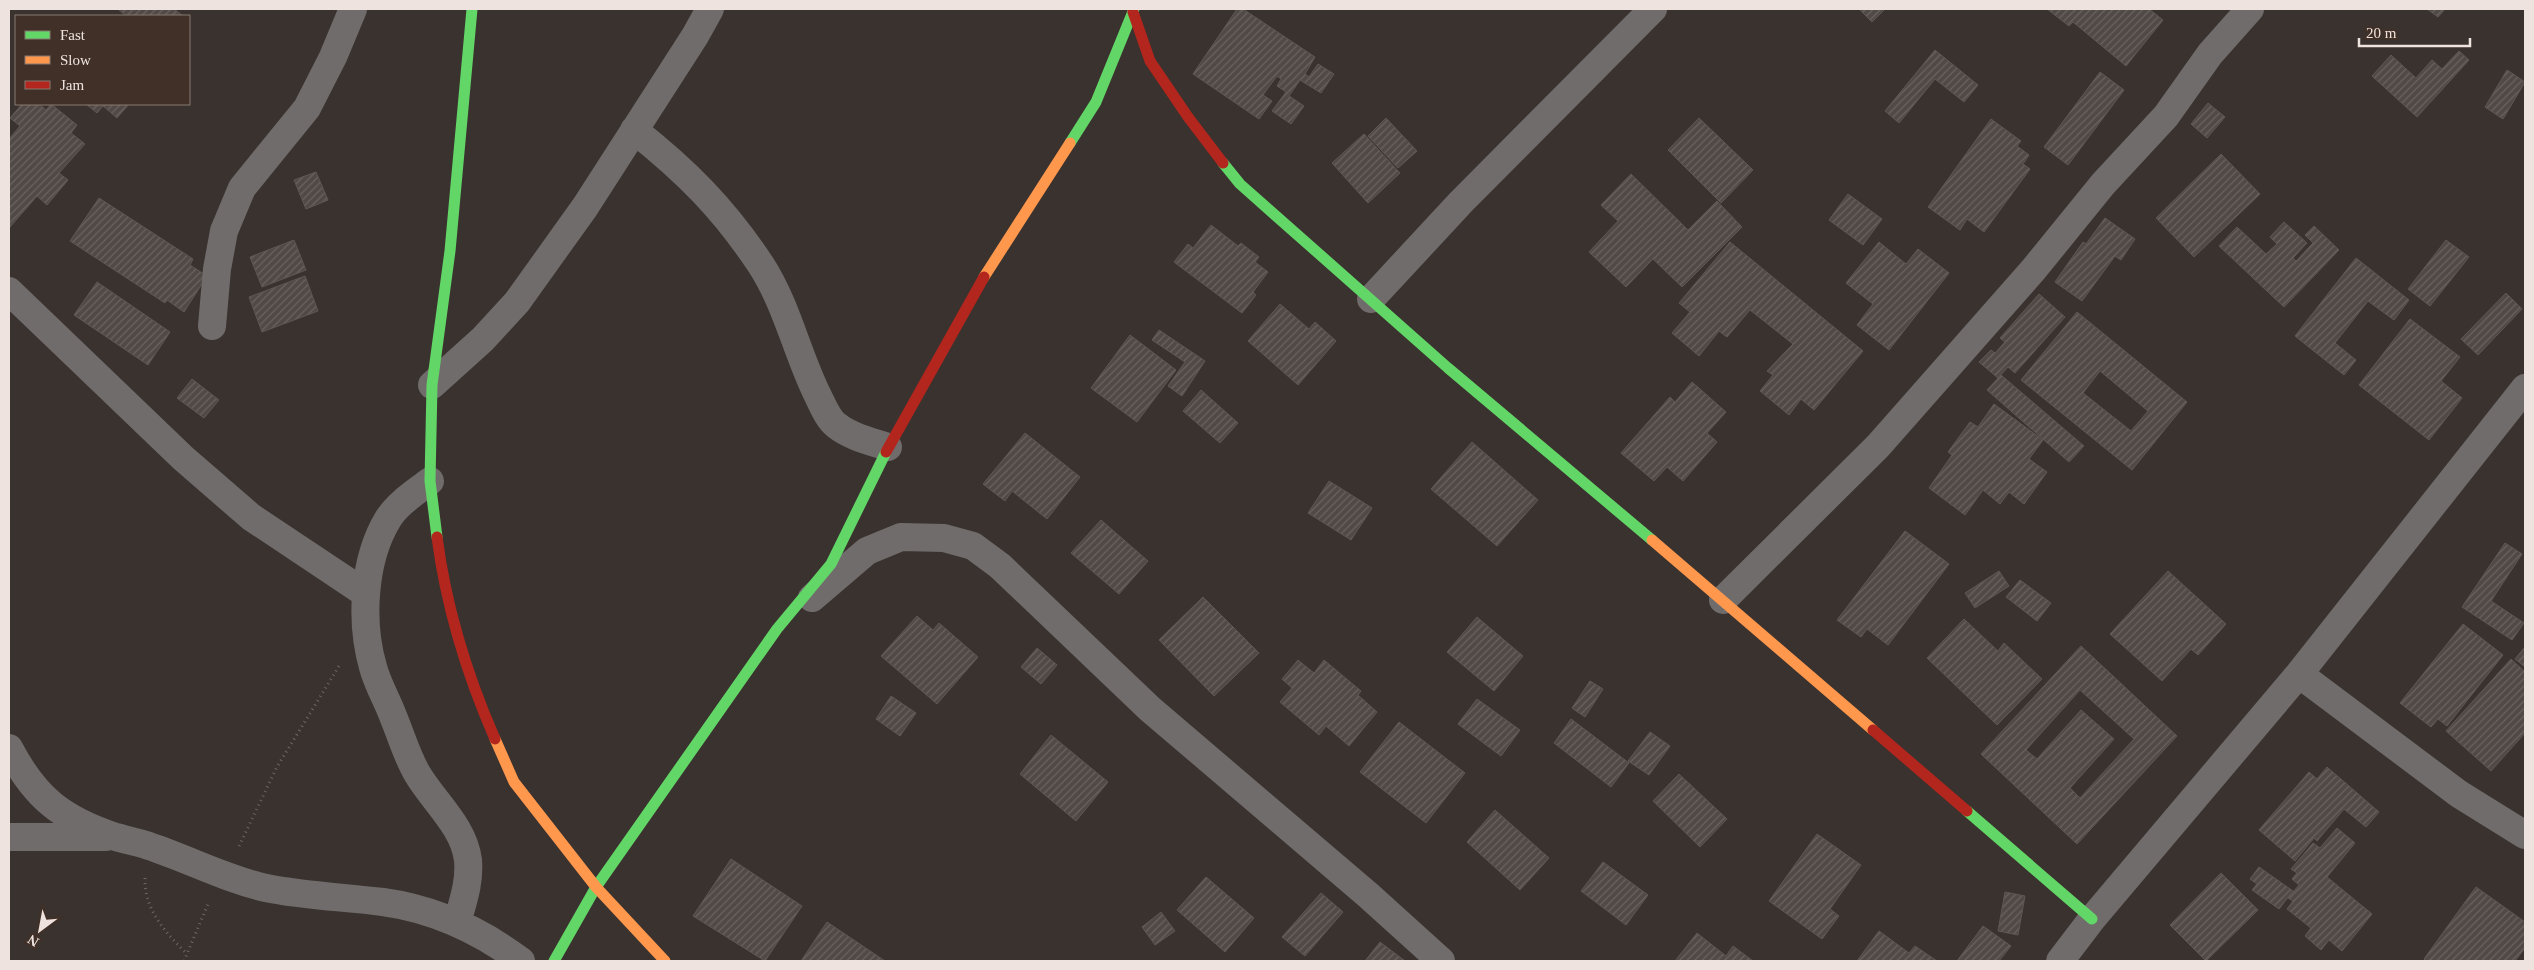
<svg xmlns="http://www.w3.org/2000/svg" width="2534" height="970" font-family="Georgia,serif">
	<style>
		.building { fill: url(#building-hatch); stroke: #5e5753; fill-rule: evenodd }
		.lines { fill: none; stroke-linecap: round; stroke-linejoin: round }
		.path { stroke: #6d6867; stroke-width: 3; stroke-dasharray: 1 4; stroke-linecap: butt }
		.street { stroke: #706c6c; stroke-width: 28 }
		.fast { stroke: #63d668; stroke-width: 11 }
		.slow { stroke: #ff974d; stroke-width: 11 }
		.jam { stroke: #b3261e; stroke-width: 11 }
	</style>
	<defs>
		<pattern id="building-hatch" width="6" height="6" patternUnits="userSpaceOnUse" patternTransform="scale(1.25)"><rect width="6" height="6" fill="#504945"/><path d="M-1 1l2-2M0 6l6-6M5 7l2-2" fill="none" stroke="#6a635f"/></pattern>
	</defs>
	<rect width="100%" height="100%" fill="#3a322e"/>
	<path class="building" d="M118 9H174L183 16H126Z
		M1237 9H1243L1315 57 1305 74 1309 77 1318 64 1334 74 1321 93 1300 80 1289 96 1304 106 1291 124 1272 111 1286 92 1277 86 1281 79 1277 76 1263 95 1272 101 1259 119 1193 74Z
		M1859 9H1885L1872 22Z
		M2047 9H2149L2163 20 2126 66 2073 22 2069 26Z
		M2427 9H2445L2438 17Z
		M1935 50 1978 85 1964 102 1935 79 1899 123 1885 111Z
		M2459 51 2469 60 2417 117 2372 76 2391 55 2416 78 2432 60 2442 69Z
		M2507 70 2525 82 2503 119 2485 107Z
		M2100 72 2124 90 2068 165 2044 147Z
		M2208 103 2225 117 2207 138 2191 124Z
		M22 104H39L46 110 51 104 77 125 71 133 85 144 59 173 68 180 47 205 37 196 10 227 9 139 20 126 10 118Z
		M86 104H129L117 118 103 106 97 113Z
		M1386 118 1417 151 1398 168 1368 136Z
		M1699 118 1753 170 1721 203 1668 150Z
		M1991 119 2021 141 2017 146 2029 155 2023 164 2030 169 1984 232 1967 219 1960 230 1928 207Z
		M1364 134 1400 173 1368 203 1332 163Z
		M2221 154 2260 194 2194 257 2156 218Z
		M316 172 328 200 306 209 294 180Z
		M1631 174 1688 230 1717 201 1742 227 1682 287 1653 259 1626 287 1589 252 1618 221 1601 205Z
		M1848 194 1882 219 1863 245 1829 220Z
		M99 198 193 259 190 265 207 276 184 312 167 300 165 303 70 241Z
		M2105 218 2135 239 2121 260 2115 256 2082 301 2055 282 2083 242 2086 244Z
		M2284 222 2307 243 2293 258 2296 261 2313 243 2305 235 2314 226 2339 250 2284 307 2219 246 2237 227 2266 254 2277 244 2270 237Z
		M1211 225 1238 246 1241 243 1259 257 1255 262 1268 272 1253 292 1256 295 1242 313 1174 262 1188 244 1193 248Z
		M294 240 306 270 262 287 250 257Z
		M2446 240 2469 257 2430 306 2408 289Z
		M1730 242 1863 351 1814 410 1801 399 1789 415 1760 391 1773 375 1767 371 1793 344 1750 310 1727 337 1719 331 1699 356 1672 333 1690 312 1679 303Z
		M1879 242 1906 264 1918 249 1949 273 1889 350 1857 325 1873 304 1846 283Z
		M2356 258 2409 300 2394 320 2368 301 2335 343 2356 360 2344 375 2295 336Z
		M305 276 318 311 262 332 249 297Z
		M97 282 170 332 148 365 74 315Z
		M2506 293 2522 309 2478 355 2461 339Z
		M2039 294 2065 317 2015 373 2008 367 1998 378 1979 362 1991 350 1995 353 2005 342 2000 338Z
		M1280 304 1309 329 1315 322 1336 341 1298 385 1248 341Z
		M2077 312 2187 402 2132 470 2021 380ZM2100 371 2148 411 2131 431 2083 393Z
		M2410 319 2460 357 2441 381 2462 398 2429 440 2359 385Z
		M1159 330 1205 361 1182 396 1168 386 1185 362 1152 340Z
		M1130 335 1176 370 1137 422 1091 388Z
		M2001 375 2084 446 2069 462 1987 390Z
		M192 379 219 400 204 418 177 398Z
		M1692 382 1726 412 1707 433 1717 442 1683 481 1667 467 1654 481 1621 453 1670 397 1675 402Z
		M1201 390 1238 423 1220 443 1183 411Z
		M1994 404 2043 440 2029 459 2047 472 2024 504 2009 492 2000 504 1983 490 1965 515 1929 488 1952 455 1948 452 1970 422 1978 427Z
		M1025 433 1080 477 1047 519 1012 491 1005 501 983 484Z
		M1472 442 1538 500 1497 546 1431 489Z
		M1329 481 1372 508 1351 540 1308 513Z
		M1101 520 1148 561 1119 594 1071 553Z
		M1905 531 1949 564 1888 645 1867 629 1861 637 1837 620Z
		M2505 543 2522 554 2491 601 2524 623 2512 640 2462 607Z
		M1999 571 2009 586 1975 608 1965 593Z
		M2168 571 2226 624 2198 655 2191 649 2162 681 2110 634Z
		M2020 580 2051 603 2037 621 2006 597Z
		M1203 597 1259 653 1214 696 1159 640Z
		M917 616 933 630 939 623 978 657 937 704 881 656Z
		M1477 617 1523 656 1494 691 1447 652Z
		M1964 619 1998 651 2004 643 2042 679 1997 725 1927 658Z
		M2463 624 2503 655 2447 726 2438 719 2431 727 2400 703Z
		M2081 646 2177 736 2077 844 1981 754ZM2080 690 2134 739 2080 798 2070 788 2114 739 2081 710 2037 759 2026 750Z
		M2525 647V667L2515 659Z
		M1037 648 1057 665 1041 684 1021 667Z
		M2511 659 2525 672V733L2491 771 2446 731Z
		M1298 660 1314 673 1324 660 1361 691 1358 695 1377 712 1349 746 1326 726 1319 735 1280 702 1292 688 1282 679Z
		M1590 681 1603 689 1585 717 1572 708Z
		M891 696 916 713 900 736 876 719Z
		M1477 699 1520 730 1501 756 1458 724Z
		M1571 719 1629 763 1611 787 1554 743Z
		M1399 722 1465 773 1426 823 1360 772Z
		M1650 732 1670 746 1649 775 1628 761Z
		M1051 735 1108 782 1076 821 1020 774Z
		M2327 767 2379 812 2366 827 2344 809 2317 841 2314 838 2295 861 2259 830 2309 772 2317 779Z
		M1679 774 1727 819 1700 847 1653 801Z
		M1495 810 1549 858 1520 890 1467 842Z
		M2337 828 2355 843 2327 877 2372 914 2342 951 2329 940 2321 950 2305 936 2311 928 2287 909 2293 901 2288 898 2299 885 2292 879 2297 873 2291 869 2313 843 2320 848Z
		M1817 834 1861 865 1830 909 1839 916 1822 939 1769 901Z
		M731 859 802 906 765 961 693 916Z
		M1603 862 1648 895 1626 925 1581 891Z
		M2259 867 2293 891 2279 909 2252 890 2257 884 2250 879Z
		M2221 873 2258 910 2206 961 2170 925Z
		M1206 877 1254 918 1225 952 1177 910Z
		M2476 887 2525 922V948L2515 961H2426L2424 959Z
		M2005 892 2025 896 2018 935 1998 931Z
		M1321 893 1343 912 1305 956 1282 937Z
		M1161 912 1175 931 1155 945 1142 927Z
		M827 922 885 961H801Z
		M1983 926 2011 946 1999 961H1957Z
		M1879 931 1909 953 1915 946 1937 961H1857Z
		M1697 933 1726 956 1733 946 1753 961H1675Z
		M1380 942 1405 961H1365Z"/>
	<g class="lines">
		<path class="path" d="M239 846 277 767 339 666
			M145 878C144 910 166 933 187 954
			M184 961 208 904"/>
		<path class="street" d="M634 130C686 171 724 209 761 265 787 305 797 354 818 396 823 406 828 419 836 425 851 437 870 441 888 447
			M9 291 183 458 251 517 365 593
			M1371 299 1461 202 1653 9
			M212 326 217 269 224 231 242 188 307 108 333 57 353 9
			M432 385 483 339 517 302 585 207 695 36 710 9
			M430 481C416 492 398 503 388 519 363 560 360 622 373 667 377 683 387 700 393 716 401 735 407 757 418 775 435 803 464 827 468 860 470 882 463 901 457 923
			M812 598 867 551 901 537 944 538 973 546 1000 566 1150 709 1368 895 1441 961
			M1723 600 1878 446 2034 269 2103 184 2166 116 2210 54 2250 9
			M2299 674 2459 794 2525 835
			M9 748C35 798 62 819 116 837 126 840 138 842 149 846 188 859 226 879 266 888 305 896 344 897 383 902 434 909 481 931 521 961
			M9 837H106
			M2060 961 2092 919 2299 674 2525 388"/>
		<path class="fast" d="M1070 143 1096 102 1134 9
			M1223 163 1240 184 1448 368 1652 540
			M437 537 430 481 432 385 450 251 472 9
			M1967 811 2092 919
			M554 961 596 887 777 629 831 564 886 452"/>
		<path class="slow" d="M984 277 1070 143
			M1652 540 1873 730
			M495 739 514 782 596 887 665 961"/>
		<path class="jam" d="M1133 12 1150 61 1188 117 1223 163
			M886 452 984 277
			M437 537C446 606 467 675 495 739
			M1873 730 1967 811"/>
	</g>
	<rect width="2534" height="970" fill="none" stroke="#eee3de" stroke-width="20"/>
	<rect x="15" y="15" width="175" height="90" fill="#403028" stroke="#867871"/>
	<rect x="25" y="31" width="25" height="8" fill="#63d668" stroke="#867871"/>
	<text x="60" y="40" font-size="15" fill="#eee3de">Fast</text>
	<rect x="25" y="56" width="25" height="8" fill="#ff974d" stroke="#867871"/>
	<text x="60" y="65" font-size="15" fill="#eee3de">Slow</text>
	<rect x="25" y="81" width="25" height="8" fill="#b3261e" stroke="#867871"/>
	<text x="60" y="90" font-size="15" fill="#eee3de">Jam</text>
	<g transform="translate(40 930) rotate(212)" stroke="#403028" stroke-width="4" paint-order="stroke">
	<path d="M0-4L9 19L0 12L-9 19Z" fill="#eee3de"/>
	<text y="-8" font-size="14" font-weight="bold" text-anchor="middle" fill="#eee3de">N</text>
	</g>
	<path d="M2359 38v8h111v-8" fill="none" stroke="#eee3de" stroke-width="2.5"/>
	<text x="2366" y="38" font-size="15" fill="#eee3de" stroke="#403028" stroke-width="4" paint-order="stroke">20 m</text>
</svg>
